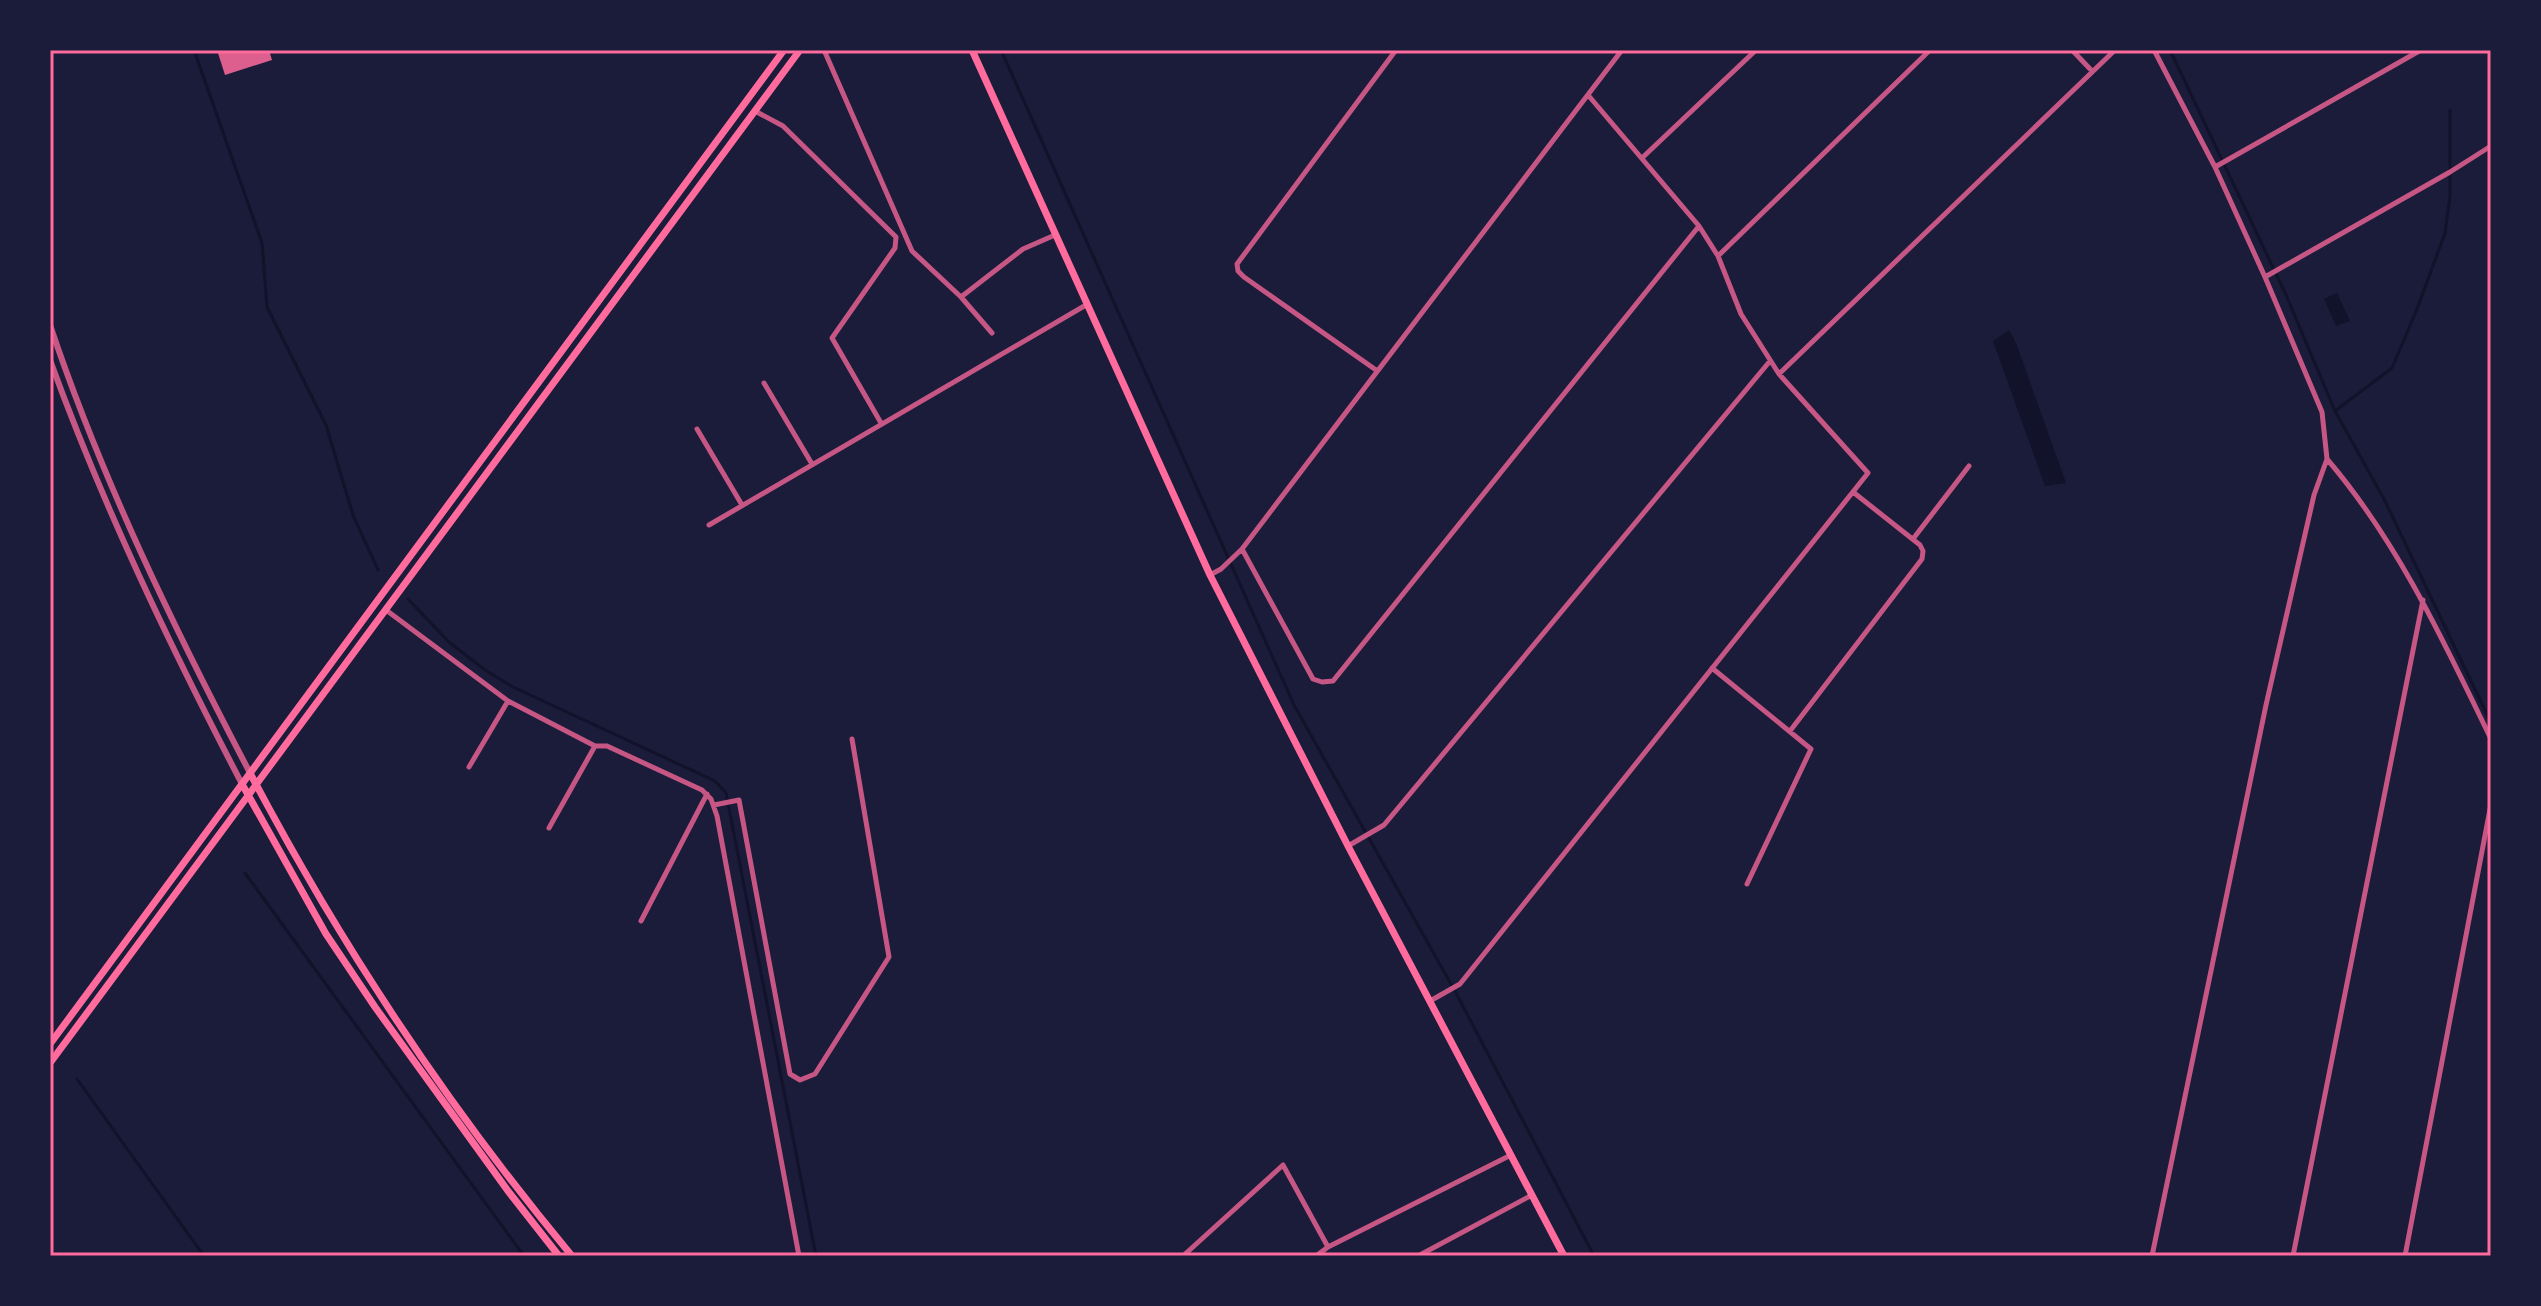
<svg xmlns="http://www.w3.org/2000/svg" width="2541" height="1306" font-family="'Alegreya Sans',sans-serif">
	<style>
		.water { fill: #12122b }
		.lines { fill: none; stroke-linecap: round; stroke-linejoin: round }
		.stream { stroke: #12122b; stroke-width: 3 }
		.building { fill: #dd5f8e }
		.minor { stroke: #c65784; stroke-width: 5 }
		.tertiary { stroke: #c65784; stroke-width: 6 }
		.secondary { stroke: #ff6b9d; stroke-width: 7 }
		.neatline { fill: none; stroke: #ff6b9d; stroke-width: 3 }
	</style>
	<rect width="100%" height="100%" fill="#1b1b3a"/>
	<path class="water" d="M2337 293 2350 321 2336 326 2324 299Z
		M2009 330 2016 343 2066 483 2045 486 1993 341Z"/>
	<g class="lines">
		<path class="stream" d="M194 50 262 243 267 307 326 425 353 515 378 570
			M1001 50 1294 705 1456 993 1594 1256
			M2170 50 2286 295 2335 411 2384 499 2491 723
			M2335 411 2392 368 2417 309 2445 233 2450 196V110
			M408 599 449 642 485 670 513 687 715 781 726 793 816 1256
			M245 873 524 1256
			M77 1079 204 1256"/>
	</g>
	<path class="building" d="M217 50H269L272 60 225 75Z"/>
	<g class="lines">
		<path class="minor" d="M824 50 912 251 961 297 992 333
			M2072 50 2092 71
			M755 111 783 126 896 237 895 248 832 338 881 423
			M1642 158 1756 50
			M2215 167 2421 50
			M1718 256 1930 50
			M2265 277 2450 172 2491 146
			M961 297 1023 249 1055 235
			M1376 370 1244 277 1238 271 1237 264 1396 50
			M1779 374 2115 50
			M764 383 812 464
			M697 429 742 505
			M2327 459C2398 542 2444 642 2491 739
			M709 525 1086 305
			M1913 539 1969 466
			M1242 549 1313 679 1322 682 1333 681 1699 226
			M1210 575 1221 569 1242 549 1622 50
			M386 610 508 701 595 746H607L702 790 711 799 717 816 799 1256
			M1712 668 1811 749 1747 884
			M1790 731 1922 559 1923 551 1920 545 1853 492
			M469 767 508 701
			M714 805 739 800 790 1074 800 1080 815 1074 889 957 852 739
			M549 828 595 746
			M1348 846 1384 825 1770 361
			M641 921 707 794
			M1430 1001 1460 984 1868 473 1779 374 1741 314 1718 256 1699 226 1588 95
			M1183 1256 1283 1165 1328 1247
			M1316 1256 1328 1247 1511 1155
			M1418 1256 1532 1195
			M2152 1256 2266 705 2314 495 2327 459 2322 412 2265 277 2215 167 2154 50
			M2293 1256 2423 600
			M2405 1256 2491 804"/>
		<path class="tertiary" d="M50 325C102 480 174 628 250 773
			M50 360C103 506 170 646 242 784"/>
		<path class="secondary" d="M972 50 1210 575 1348 846 1564 1256
			M250 773C340 944 448 1107 572 1256
			M242 784 326 934 375 1007 508 1191 559 1256
			M50 1044 784 50
			M50 1063 800 50"/>
	</g>
	<rect width="2541" height="1306" fill="none" stroke="#1b1b3a" stroke-width="104"/>
	<rect x="52" y="52" width="2437" height="1202" class="neatline"/>
</svg>
